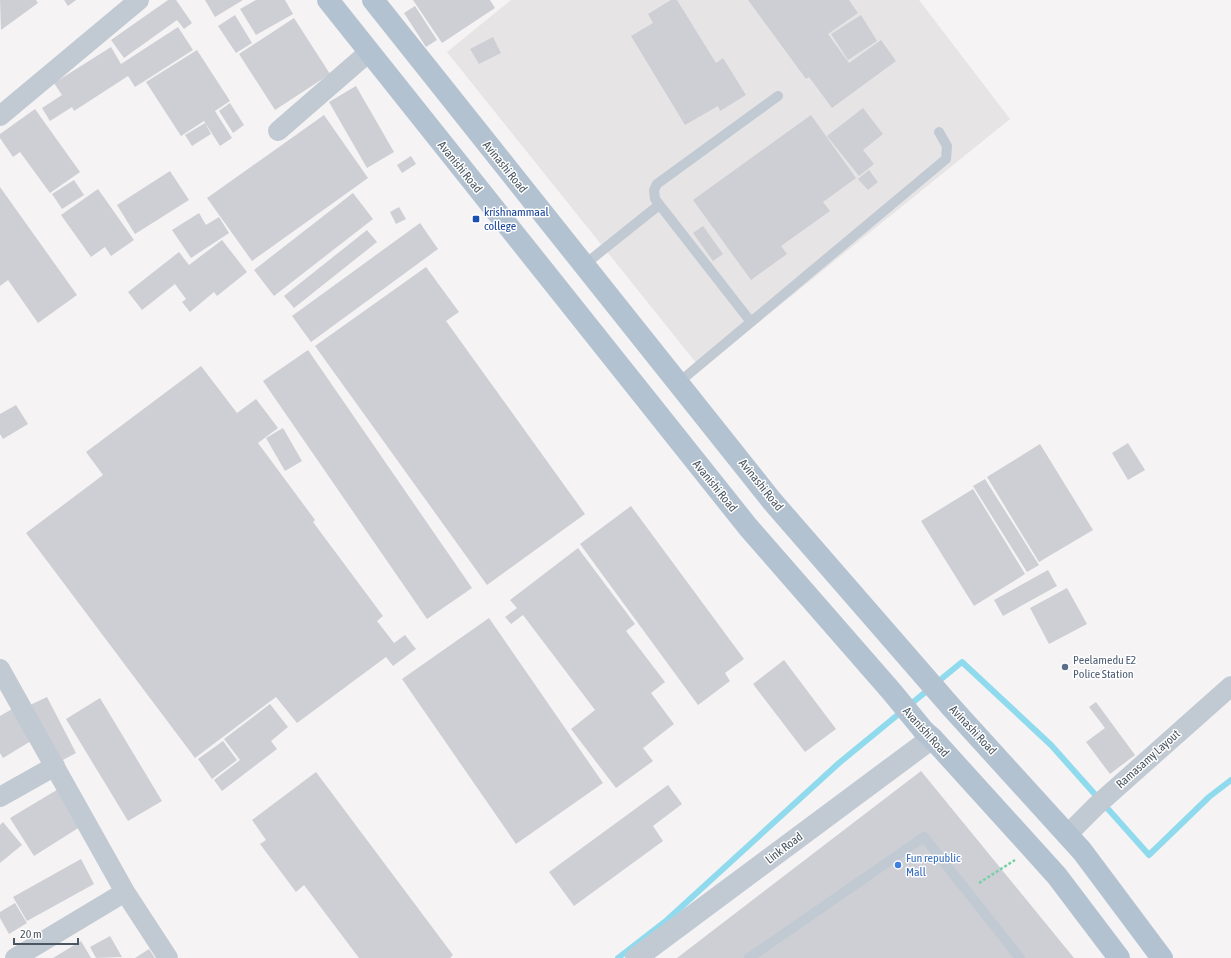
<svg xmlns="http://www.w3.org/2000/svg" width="1231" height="958" font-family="'Asap Condensed',sans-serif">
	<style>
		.education { fill: #e6e4e5 }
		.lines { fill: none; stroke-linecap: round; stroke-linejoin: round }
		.stream { stroke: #90daee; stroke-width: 6 }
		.building { fill: #cdcfd5 }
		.path { stroke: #7ad0a6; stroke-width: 2.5; stroke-dasharray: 3 2; stroke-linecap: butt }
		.service { stroke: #c1cad2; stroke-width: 10 }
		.minor { stroke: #c1cad2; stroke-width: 20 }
		.tertiary { stroke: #c1cad2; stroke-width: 22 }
		.primary { stroke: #b3c2d1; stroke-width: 22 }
		.transit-dot { fill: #1a4fb4; stroke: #fff; stroke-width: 1.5 }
		.service-dot { fill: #5c6f8a; stroke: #fff; stroke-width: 1.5 }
		.shop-dot { fill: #3f7fe0; stroke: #fff; stroke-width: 1.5 }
		.labels { text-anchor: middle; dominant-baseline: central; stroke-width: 3; stroke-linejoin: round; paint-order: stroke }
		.street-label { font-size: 12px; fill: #4a5661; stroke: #fff }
		.transit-label { font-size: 12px; fill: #164399; stroke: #fff; text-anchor: start }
		.service-label { font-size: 12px; fill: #4e5e75; stroke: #fff; text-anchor: start }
		.shop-label { font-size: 12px; fill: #366cbe; stroke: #fff; text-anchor: start }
	</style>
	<rect width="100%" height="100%" fill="#f5f3f3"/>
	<path class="education" d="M511 0H919L1010 119 701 369 447 52Z"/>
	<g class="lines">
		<path class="stream" d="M618 958 667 920 839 763 962 662 1051 745 1149 855 1209 797 1231 780"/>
	</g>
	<path class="building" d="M0 0H36L38 3 1 30Z
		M64 0H76L68 6Z
		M168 0H176L192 23 184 29 177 20 124 58 111 40Z
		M205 0H243L215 17Z
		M256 0H285L293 14 256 35 240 9Z
		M413 0H490L495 8 442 43Z
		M671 0H677L716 63 723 58 746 95 720 111 718 106 685 125 631 36 653 23 648 14Z
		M748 0H849L858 13 828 34 849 63 881 40 896 61 832 108 809 77 806 79Z
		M415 6 437 40 426 47 404 13Z
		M235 15 252 43 236 53 218 26Z
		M861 15 877 41 848 60 831 34Z
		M294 18 330 74 275 110 239 54Z
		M178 27 193 50 135 87 128 76 74 111 72 107 50 121 42 108 62 95 54 83 111 47 121 64Z
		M493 37 501 53 479 64 470 49Z
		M197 50 230 101 215 111 232 138 220 146 204 121 181 136 146 82Z
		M356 86 394 152 367 168 329 102Z
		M230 103 244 125 233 133 219 111Z
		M863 108 883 134 863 150 874 164 859 176 827 136Z
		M35 109 80 172 50 193 20 152 13 157 0 138V134Z
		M324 115 368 178 252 261 207 198Z
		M811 115 856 178 823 202 830 211 781 246 787 254 751 280 693 200Z
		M205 123 211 134 192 146 185 135Z
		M411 156 416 164 402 173 397 165Z
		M869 170 878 182 868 190 858 179Z
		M170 171 189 200 135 234 117 205Z
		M74 180 84 195 62 209 52 194Z
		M0 187 77 295 38 323 8 280 0 286Z
		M98 189 134 240 111 256 105 247 91 257 61 215Z
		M353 193 373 219 274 296 254 270Z
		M399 207 406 219 396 224 390 212Z
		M199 213 206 225 219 217 229 233 191 258 172 230Z
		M420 223 438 249 311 342 292 316Z
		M703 226 723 254 713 261 693 233Z
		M367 230 377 242 294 308 284 296Z
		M222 240 247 272 217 296 214 292 190 312 182 302 186 299 175 284 142 310 128 292 179 252 189 265Z
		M426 267 459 312 446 321 585 514 487 585 315 346Z
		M308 350 472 588 427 619 263 381Z
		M201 366 237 413 256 399 278 428 258 443 315 520 313 522 383 616 377 621 394 643 405 635 416 649 393 666 386 657 297 723 276 697 195 758 26 533 103 475 86 452Z
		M16 405 28 424 3 439 0 434V414Z
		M283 428 302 461 285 471 266 438Z
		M1128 443 1145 470 1128 480 1112 453Z
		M1040 444 1093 530 1039 562 987 477Z
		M985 479 1039 565 1027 572 973 486Z
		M973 489 1025 574 974 606 921 521Z
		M631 506 744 659 725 673 730 681 698 705 580 544Z
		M578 548 635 624 626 631 665 682 651 693 674 724 643 748 653 761 616 788 571 729 595 710 523 615 511 624 505 617 517 608 510 600Z
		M1048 570 1057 586 1003 616 994 600Z
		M1067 588 1087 624 1049 644 1030 608Z
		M489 618 603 783 516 844 402 679Z
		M784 660 836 729 805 752 753 684Z
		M47 697 76 753 57 763 28 706Z
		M100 698 162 801 128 821 66 719Z
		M1096 702 1135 755 1110 774 1086 742 1105 728 1089 707Z
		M270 704 288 727 271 741 277 749 222 791 214 780 240 760 224 739Z
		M12 709 31 741 3 758 0 753V716Z
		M223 741 237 760 212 779 198 759Z
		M921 771 1074 958H677Z
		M316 772 453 955 450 958H359L304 885 296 892 260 844 266 840 252 820Z
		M668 785 682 804 653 826 663 841 574 906 549 872Z
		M60 788 83 825 34 856 10 818Z
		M3 822 22 845 0 863V825Z
		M81 859 94 884 27 921 13 897Z
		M15 903 27 923 9 934 0 918V912Z
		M110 936 122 957 96 958 90 947Z
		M81 941 91 958H53Z
		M149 949 155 958H135Z"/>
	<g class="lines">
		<path class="path" d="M979 883 1015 860"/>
		<path class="service" d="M584 265 659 205
			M751 322 655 199 654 190 657 184 778 96
			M678 383 946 159 947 146 939 132
			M749 958 924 837 1020 958"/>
		<path class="minor" d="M0 116 139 0
			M278 131 369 52
			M0 669 125 892
			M0 797 55 766
			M1068 834 1096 806 1231 686
			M15 958 125 892 168 958"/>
		<path class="tertiary" d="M636 958 932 738"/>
		<path class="primary" d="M328 0 748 527 892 692 924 731 932 738 1057 876 1119 958
			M373 0 772 501 952 708 1082 851 1162 958"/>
	</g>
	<rect class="transit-dot" x="472" y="215" width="8" height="8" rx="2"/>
	<circle class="service-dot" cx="1065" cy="667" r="4"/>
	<circle class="shop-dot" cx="898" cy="865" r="4"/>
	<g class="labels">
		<g class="street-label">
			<text transform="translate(460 167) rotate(51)">Avanishi Road</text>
			<text transform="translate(505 167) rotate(51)">Avinashi Road</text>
			<text transform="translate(761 485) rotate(51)">Avinashi Road</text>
			<text transform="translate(715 486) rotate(51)">Avanishi Road</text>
			<text transform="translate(973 730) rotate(47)">Avinashi Road</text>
			<text transform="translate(926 732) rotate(48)">Avanishi Road</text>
			<text transform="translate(1148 759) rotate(-42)">Ramasamy Layout</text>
			<text transform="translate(784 848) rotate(-37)">Link Road</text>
		</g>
		<g class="transit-label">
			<text x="484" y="212">krishnammaal<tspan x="484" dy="14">college</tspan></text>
		</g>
		<g class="service-label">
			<text x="1073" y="660">Peelamedu E2<tspan x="1073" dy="14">Police Station</tspan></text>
		</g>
		<g class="shop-label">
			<text x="906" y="858">Fun republic<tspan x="906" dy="14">Mall</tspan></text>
		</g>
	</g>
	<path d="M14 938v6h64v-6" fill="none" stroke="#4a5661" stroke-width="2"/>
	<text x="20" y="938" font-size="12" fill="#4a5661" stroke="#ffffff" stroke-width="3" paint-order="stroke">20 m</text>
</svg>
